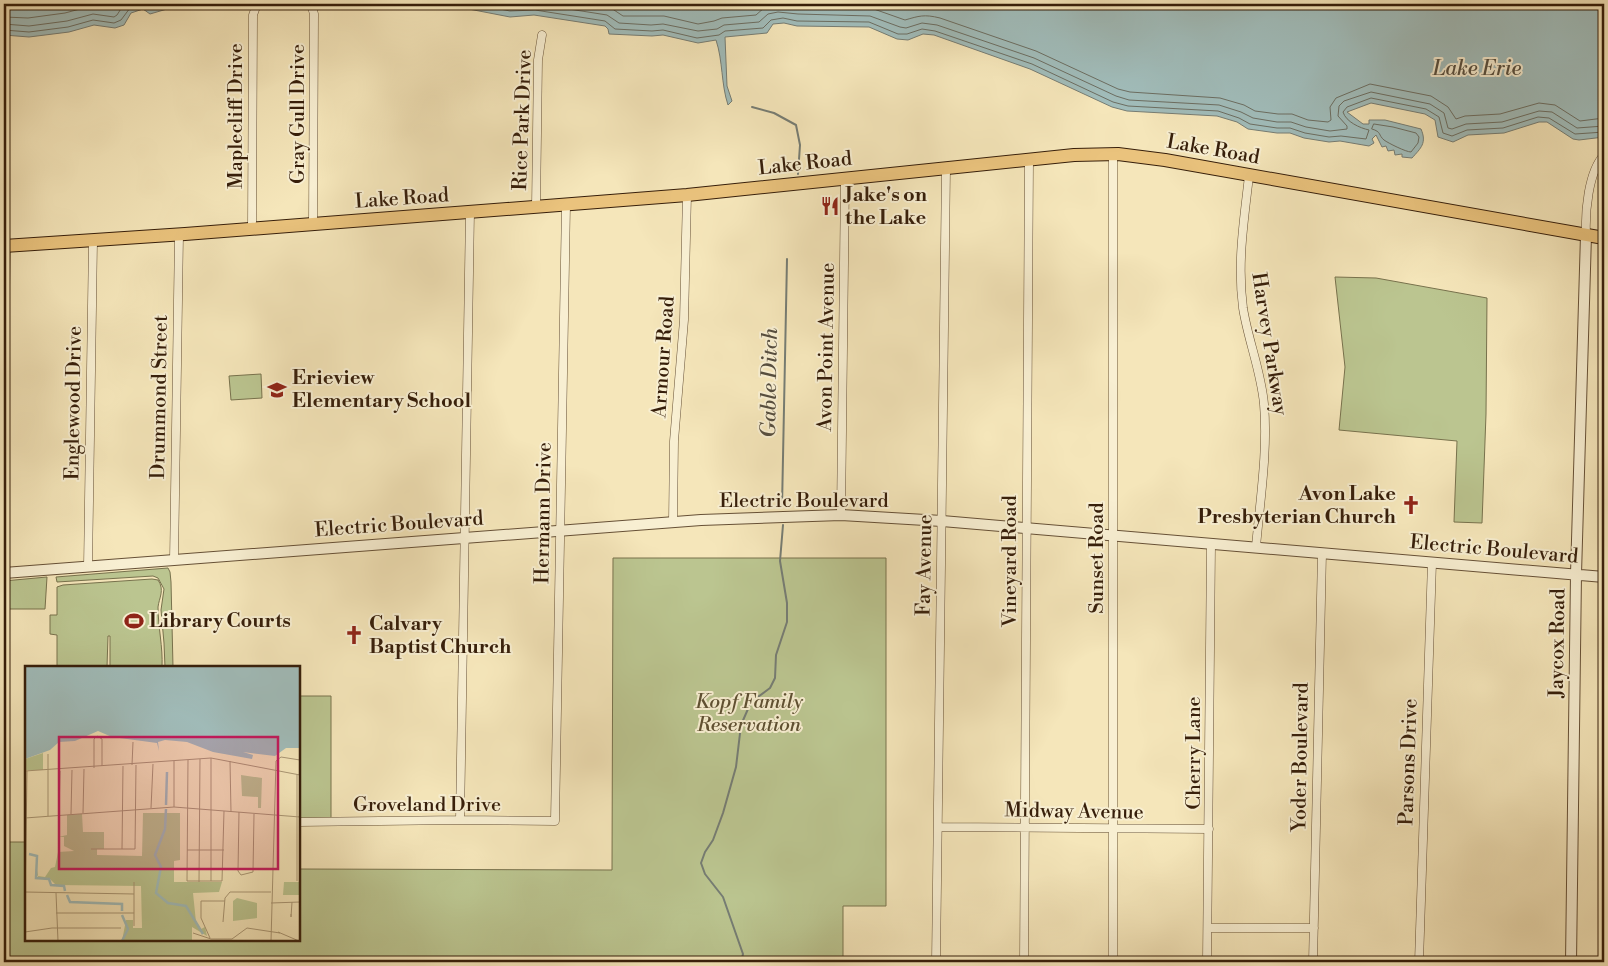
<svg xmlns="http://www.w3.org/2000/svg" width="1608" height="966" font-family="'Libre Bodoni',serif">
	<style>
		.green { fill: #bbc590; stroke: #78724d }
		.water { fill: #a1bdbb; stroke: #767d74 }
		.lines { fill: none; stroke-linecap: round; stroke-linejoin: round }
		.shore { stroke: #6c6e62; stroke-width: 1 }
		.stream { stroke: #767d74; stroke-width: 2 }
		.minor-casing { stroke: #665036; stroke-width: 9 }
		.tertiary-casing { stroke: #665036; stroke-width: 12 }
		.primary-casing { stroke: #361e0a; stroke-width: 14 }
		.minor { stroke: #f8efd2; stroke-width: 8 }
		.tertiary { stroke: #f8efd2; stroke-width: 10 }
		.primary { stroke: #eac37d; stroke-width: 12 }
		.labels { text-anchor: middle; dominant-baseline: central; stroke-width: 4; stroke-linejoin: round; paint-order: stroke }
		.street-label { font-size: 20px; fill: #361e0a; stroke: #f8efd2 }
		.poi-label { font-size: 20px; font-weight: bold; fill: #361e0a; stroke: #f8efd2; text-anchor: start }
		.park-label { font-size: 20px; font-style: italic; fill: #5e5032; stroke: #f8efd2 }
		.water-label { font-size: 21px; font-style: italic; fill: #564e3f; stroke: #f8efd2 }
		.inset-river { fill: none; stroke: #a1bdbb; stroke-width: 2.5 }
		.inset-road { fill: none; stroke: #a99674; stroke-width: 1 }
		.view { fill: #c2185b; fill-opacity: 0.15; stroke: #c2185b; stroke-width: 2.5 }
		.inset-edge { fill: none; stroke: #361e0a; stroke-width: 2.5 }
	</style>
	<rect width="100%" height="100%" fill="#f5e6ba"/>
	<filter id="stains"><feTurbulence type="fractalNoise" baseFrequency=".004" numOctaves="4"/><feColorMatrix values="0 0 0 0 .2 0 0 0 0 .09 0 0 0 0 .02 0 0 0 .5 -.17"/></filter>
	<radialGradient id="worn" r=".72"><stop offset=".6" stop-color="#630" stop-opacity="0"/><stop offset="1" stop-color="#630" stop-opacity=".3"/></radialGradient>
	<path class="green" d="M1335 277 1376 278 1487 298 1486 414 1482 523 1454 522 1457 441 1339 430 1345 367Z
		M261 374 262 398 231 400 229 376Z
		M613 558H886V906H843V962H4V842H26V940H299V869L612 870Z
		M168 568 170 572 171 582 173 667H165L164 643 161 610 164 589 158 578 153 576 57 582 56 577Z
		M47 577 45 609H9L5 606 4 581Z
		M152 579 158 580C165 590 159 598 158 607 158 627 163 647 162 667H110V636H108L107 667H57V635L50 634V615H57V587L63 585Z
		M299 696H331V820H299Z"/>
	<path class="water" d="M4 4H184L150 14 143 9 131 13 124 25 115 28 94 25 69 32 29 37 4 35Z
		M410 4H1604V137L1579 140 1573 139 1547 122H1539L1504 133 1468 135 1453 142 1438 137 1435 120 1425 114 1371 103 1347 112 1363 124H1369V120H1385L1421 129C1427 143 1421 148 1412 158L1402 157V154L1395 155 1394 150 1388 151 1386 146 1382 147 1376 135 1372 139 1374 143 1369 146 1340 141 1329 142 1304 138 1290 133H1277L1248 129 1237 122 1217 116 1127 111 1112 107 1030 69 934 35 923 34 908 40 897 39 869 27 797 26 784 23 773 24 767 33 725 37 727 86 732 101 728 105C721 84 723 61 716 40L698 43 663 35 652 36 609 34 608 29 605 26 534 15 510 17 443 4 417 6Z"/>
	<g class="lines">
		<path class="shore" d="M464 4 485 6 510 11 535 10 605 21 615 29 652 31 663 30 697 38 719 35 725 31 763 28 771 20 783 18 797 21 869 22 898 34H907L922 29 935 31 1032 64 1113 102 1128 106 1218 111 1239 118 1250 124 1277 128H1290L1305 133 1329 137 1341 136 1366 139 1369 130C1360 128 1346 122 1343 112L1347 107 1371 98 1426 109 1439 117 1443 133 1452 136 1467 130 1503 128 1538 117 1549 118 1575 134 1604 132
			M537 4 607 15 619 23 651 25 663 24 698 31 717 29 724 25 759 22 768 14 778 12 798 14 870 16 900 27 906 28 922 23 937 25 1034 58 1116 96 1129 100 1219 105 1241 112 1253 118 1277 122H1291L1306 127 1330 131 1347 129V126L1338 116 1339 106 1344 101 1371 92 1430 104 1444 113 1448 128 1452 129 1466 124 1502 122 1539 111 1552 112 1577 128 1604 126
			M586 4 611 8 623 16H664L698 24 714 21 722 18 756 15 765 7 779 5 798 7 871 8 905 20C919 16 924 14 940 18L1036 51 1118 89 1130 92 1220 98 1244 105 1255 111 1278 114H1292L1308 120 1328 122 1331 120 1330 107 1336 98 1370 84 1431 96 1448 107 1456 119 1465 116 1500 114 1539 103 1555 105 1580 121 1604 118
			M4 17 28 18 65 13 91 6 111 8 114 4
			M4 24 29 26 67 21 93 14 114 17 117 15 124 4
			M4 30 29 32 68 27 93 20 114 23 121 20 130 8 143 4 152 8 166 4
			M1374 124 1393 127 1416 133 1419 137 1418 143 1411 152C1406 152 1388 143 1384 140 1378 135 1382 132 1372 129Z"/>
		<path class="stream" d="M752 107 774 113 796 125 800 145 798 174
			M782 507 787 259
			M741 962 743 954 723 897 705 874 701 863 705 852 713 840 723 813 736 767 741 725 751 702 770 688 775 678 776 655 787 622V603L780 561 783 525"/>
		<g class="minor-casing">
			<path id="minor" d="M311 4 314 14 313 224
				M1113 154V962
				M1249 176C1244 220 1237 263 1243 308 1248 340 1261 371 1264 404 1268 451 1260 500 1256 547
				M536 207 538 60 542 35
				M252 229 253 15 257 4
				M1586 235C1585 213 1588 172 1604 155
				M4 404 6 246
				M841 515 845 179
				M673 522 674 441 684 320 687 195
				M174 560 179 235
				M88 567 93 241
				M460 820 470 212
				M299 822 460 820 555 821 566 205
				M938 827 1209 829
				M1209 928H1314
				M936 962 946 168
				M1024 962 1029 160
				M1207 962 1211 544
				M1313 962 1322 553
				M1419 962 1432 562"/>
		</g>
		<g class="tertiary-casing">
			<path id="tertiary" d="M4 573 701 520 841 515 942 521 1604 577
				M1571 962 1576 574 1586 235"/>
		</g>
		<g class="primary-casing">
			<path id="primary" d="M4 246 185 234 687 195 1074 155 1118 154 1165 160 1604 238"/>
		</g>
		<use href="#minor" class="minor"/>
		<use href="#tertiary" class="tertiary"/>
		<use href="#primary" class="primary"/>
	</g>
	<defs>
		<g id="restaurant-bare" transform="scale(1.5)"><path d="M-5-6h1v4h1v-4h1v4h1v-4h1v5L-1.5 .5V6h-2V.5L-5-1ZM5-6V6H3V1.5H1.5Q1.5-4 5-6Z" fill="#8f2418" stroke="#f8efd2" stroke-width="2.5" paint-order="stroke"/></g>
		<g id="school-bare" transform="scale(1.5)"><path d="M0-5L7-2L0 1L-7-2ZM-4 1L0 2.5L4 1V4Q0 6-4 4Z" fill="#8f2418" stroke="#f8efd2" stroke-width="2.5" paint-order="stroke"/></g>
		<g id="church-bare" transform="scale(1.5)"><path d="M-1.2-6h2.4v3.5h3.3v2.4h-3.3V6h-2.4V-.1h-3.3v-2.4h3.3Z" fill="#8f2418" stroke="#f8efd2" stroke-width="2.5" paint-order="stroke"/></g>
		<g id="stadium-bare" transform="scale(1.5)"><path d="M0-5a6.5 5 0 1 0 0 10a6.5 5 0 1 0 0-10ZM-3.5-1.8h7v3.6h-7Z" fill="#8f2418" stroke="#f8efd2" stroke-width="2.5" paint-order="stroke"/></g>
	</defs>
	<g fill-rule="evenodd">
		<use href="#restaurant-bare" x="830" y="206"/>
		<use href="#school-bare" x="277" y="390"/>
		<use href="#church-bare" x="1411" y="505"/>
		<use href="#stadium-bare" x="134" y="621"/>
		<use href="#church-bare" x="354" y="635"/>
	</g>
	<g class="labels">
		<g class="street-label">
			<text transform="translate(298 114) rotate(-90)">Gray Gull Drive</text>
			<text transform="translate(236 116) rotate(-90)">Maplecliff Drive</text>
			<text transform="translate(523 120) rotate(-88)">Rice Park Drive</text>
			<text transform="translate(1213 150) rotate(10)">Lake Road</text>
			<text transform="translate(805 164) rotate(-6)">Lake Road</text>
			<text transform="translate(402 199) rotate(-4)">Lake Road</text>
			<text transform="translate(1269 344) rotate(81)">Harvey Parkway</text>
			<text transform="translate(827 347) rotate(-89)">Avon Point Avenue</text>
			<text transform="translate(664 357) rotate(-86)">Armour Road</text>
			<text transform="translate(160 397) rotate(-89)">Drummond Street</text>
			<text transform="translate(74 403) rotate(-89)">Englewood Drive</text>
			<text x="804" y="501">Electric Boulevard</text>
			<text transform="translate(544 513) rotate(-89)">Hermann Drive</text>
			<text transform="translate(399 525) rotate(-4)">Electric Boulevard</text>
			<text transform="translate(1494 550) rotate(5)">Electric Boulevard</text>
			<text transform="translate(1097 558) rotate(-90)">Sunset Road</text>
			<text transform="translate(1010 561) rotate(-90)">Vineyard Road</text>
			<text transform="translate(925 565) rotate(-89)">Fay Avenue</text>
			<text transform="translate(1558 643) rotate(-89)">Jaycox Road</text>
			<text transform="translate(1194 753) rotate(-90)">Cherry Lane</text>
			<text transform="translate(1301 757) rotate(-89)">Yoder Boulevard</text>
			<text transform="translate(1409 762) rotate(-88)">Parsons Drive</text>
			<text x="427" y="805">Groveland Drive</text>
			<text transform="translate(1074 812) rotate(1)">Midway Avenue</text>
		</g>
		<g class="poi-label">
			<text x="845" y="195">Jake's on<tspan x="845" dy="23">the Lake</tspan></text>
			<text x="292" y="378">Erieview<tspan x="292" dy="23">Elementary School</tspan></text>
			<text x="1396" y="494" text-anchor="end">Avon Lake<tspan x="1396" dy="23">Presbyterian Church</tspan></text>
			<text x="149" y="621">Library Courts</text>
			<text x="369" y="624">Calvary<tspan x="369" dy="23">Baptist Church</tspan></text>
		</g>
		<g class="park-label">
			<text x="749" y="702">Kopf Family<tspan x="749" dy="23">Reservation</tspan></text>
		</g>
		<g class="water-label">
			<text x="1477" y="69">Lake Erie</text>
			<text transform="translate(770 383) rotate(-89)">Gable Ditch</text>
		</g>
	</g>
	<g transform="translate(25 666)">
		<rect width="275" height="275" fill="#f5e6ba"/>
		<path d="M18 87V104H0V93ZM216 109 237 112 236 142H233V131L217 130ZM118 147H155V194L149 195V216H197L194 226 168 227 171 256 176 263 180 261 182 270 167 261V275H97L101 254H108V262H117L116 220 31 219 24 212H14L12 209 13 204V210L20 211 26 202 30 201 33 186 49 185 39 180V171H33L42 169V149L57 148 58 166H79V183H72V189L117 190ZM259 216H275V229H258ZM212 232 232 237V252L208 255V235Z" fill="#bbc590"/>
		<path d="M0 0H275V82H261L250 90 218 86 228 89 227 93 188 86 162 76 140 74 133 76 134 85 132 77 87 71 73 65 50 75 34 76 25 84 0 93Z" fill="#a1bdbb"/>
		<path class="inset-river" d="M141 139 142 106M141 143 140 163 130 189 136 201 131 227 143 237 161 240 178 268M4 188 12 190 11 212 24 213 26 219 39 220 40 225M42 229 45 236 97 238V245M97 275 103 263 97 249"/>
		<path class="inset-road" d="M205 95 206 146M107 99 108 76M69 102V73L72 70 77 73V100M23 104V88M0 105 186 92 275 109M149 141V95M126 142 128 98M214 146 213 205 216 209 228 206 229 148M58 147 59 103M46 148 47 104M34 149 35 105M23 150V104M0 152 149 141 275 151M66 183H110L111 99M97 183 98 100M162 184H199M162 215 163 94M162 215H197L199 145M186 215V92M272 215V108M174 216 175 93M0 226 109 228M31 227 33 275M246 237 275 236M0 239 2 105M31 247H109M266 248V251L267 236M198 256 200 232 205 226H246M109 260V216M0 266 27 262H96M253 266 274 275M168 267 186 273H207L222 262 255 267M185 272 176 252V235H200M246 275 251 95 256 91 275 94"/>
		<path class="view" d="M34 71H253V203H34Z"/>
		<rect width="275" height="275" class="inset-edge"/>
	</g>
	<rect width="1608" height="966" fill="none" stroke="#f5e6ba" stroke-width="20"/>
	<rect x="5" y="5" width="1598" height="956" fill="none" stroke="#361e0a" stroke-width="2.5"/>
	<rect x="10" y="10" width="1588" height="946" fill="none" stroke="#361e0a"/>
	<rect width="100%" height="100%" filter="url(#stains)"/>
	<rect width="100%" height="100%" fill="url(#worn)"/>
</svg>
